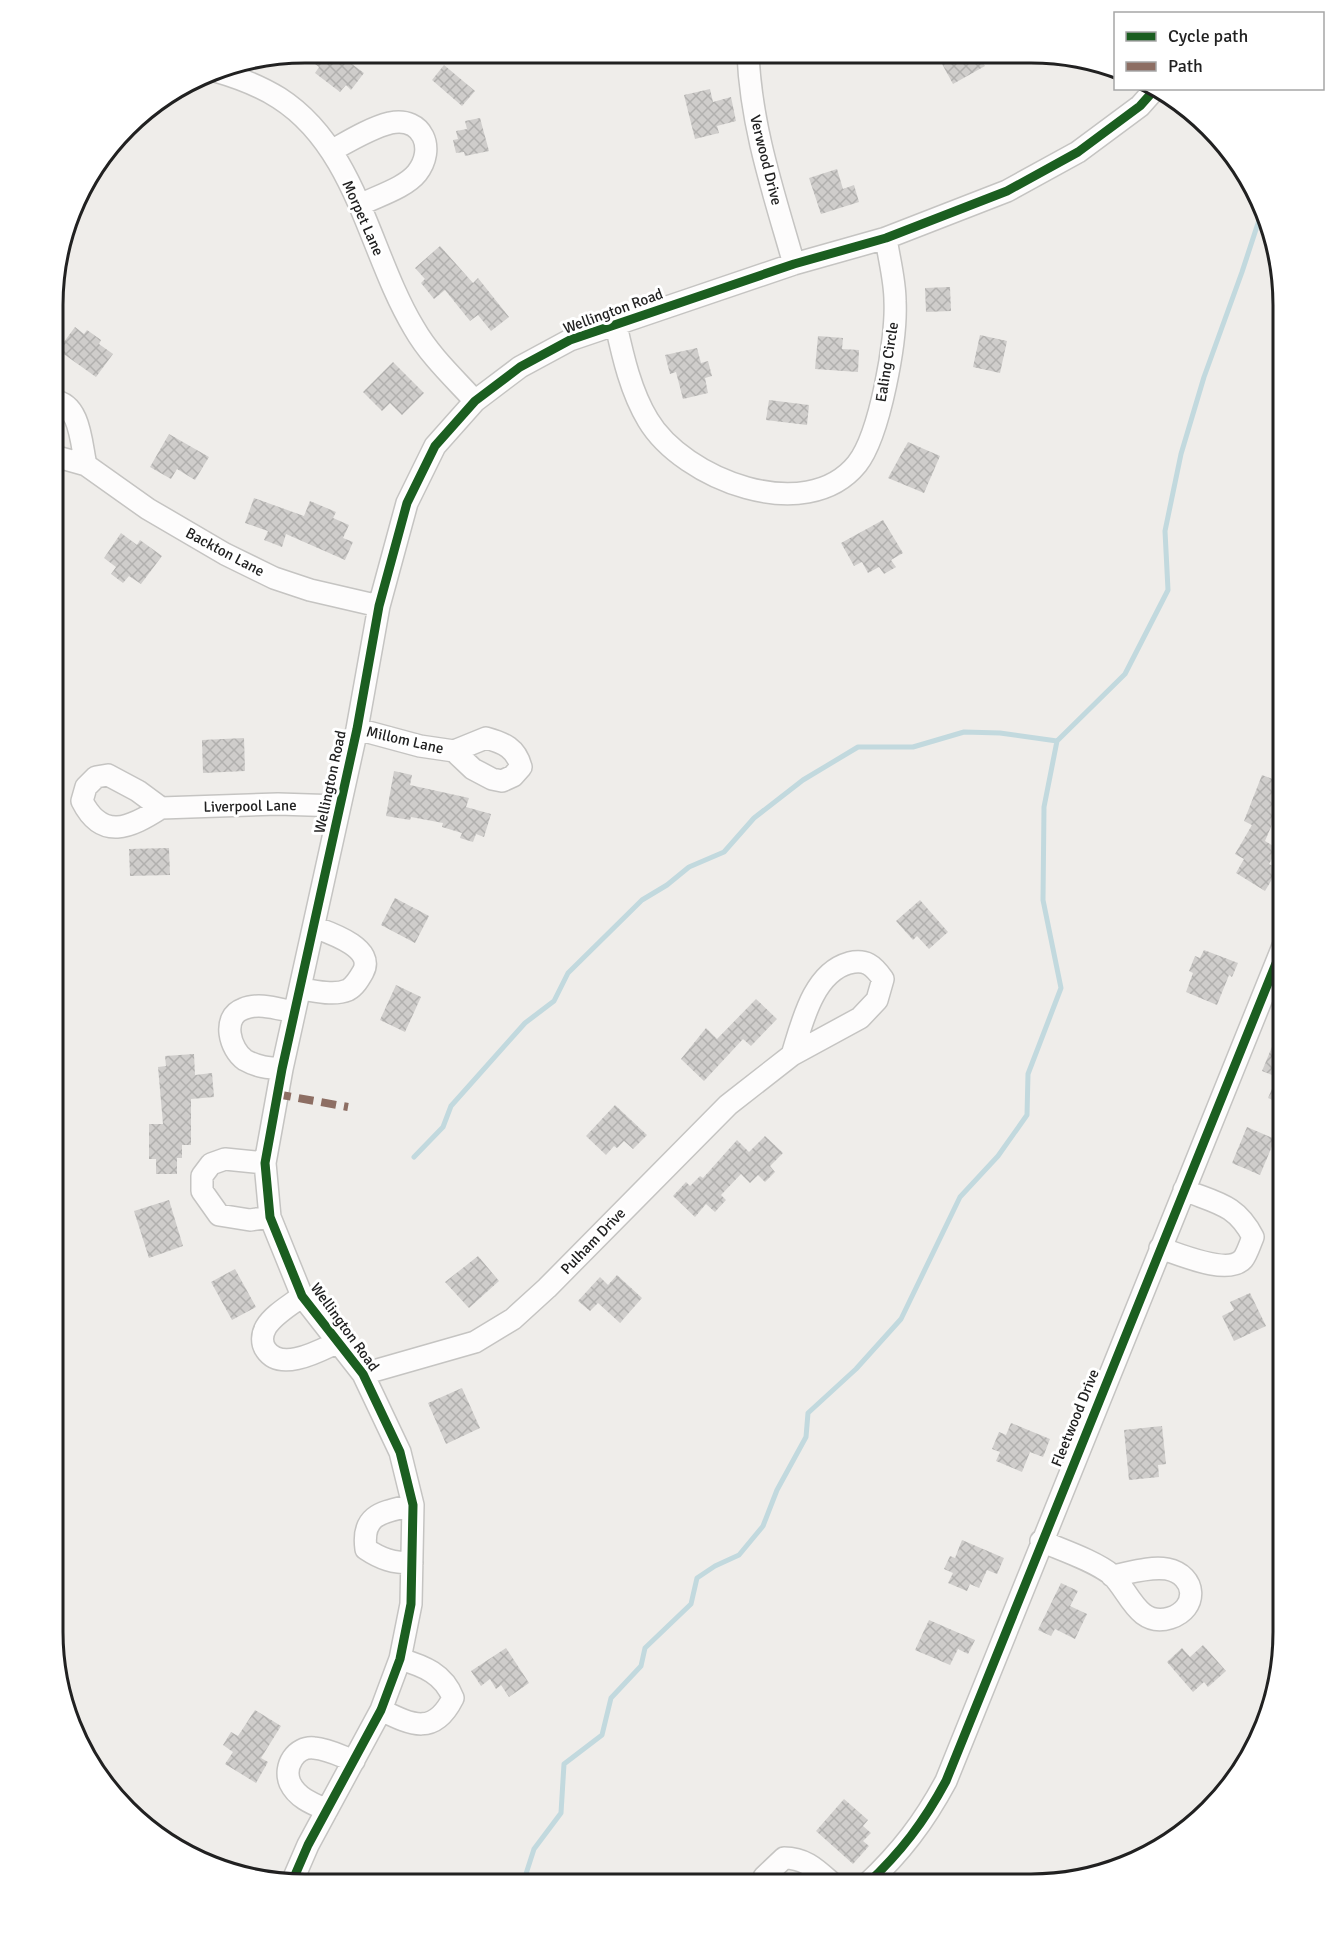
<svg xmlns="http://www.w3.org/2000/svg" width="1336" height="1937" font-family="Signika,sans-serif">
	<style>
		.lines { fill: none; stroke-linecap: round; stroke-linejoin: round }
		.stream { stroke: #c2d9de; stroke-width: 5 }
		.building { fill: url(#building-cross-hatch) }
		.minor-casing { stroke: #c5c4c2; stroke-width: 24 }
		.minor { stroke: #fdfcfc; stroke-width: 21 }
		.quiet { stroke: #8d6e63; stroke-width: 8; stroke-dasharray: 15 8; stroke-linecap: butt }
		.cycleway-casing { stroke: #fff; stroke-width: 13 }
		.cycleway { stroke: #1b5e20; stroke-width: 9 }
		.labels { text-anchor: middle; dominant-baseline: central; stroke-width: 6; stroke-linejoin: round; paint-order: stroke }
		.street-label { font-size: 15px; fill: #212121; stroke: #fff }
		.rim { fill: none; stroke: #212121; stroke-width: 3 }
	</style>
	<defs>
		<pattern id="building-cross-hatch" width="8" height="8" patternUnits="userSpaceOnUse" patternTransform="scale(1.5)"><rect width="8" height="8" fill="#cfcdcb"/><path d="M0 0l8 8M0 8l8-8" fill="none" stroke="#b1b0ae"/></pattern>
	</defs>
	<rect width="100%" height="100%" fill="#efedea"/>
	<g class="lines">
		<path class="stream" d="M414 1157 443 1127 451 1106 525 1023 554 1001 568 973 642 900 667 885 689 867 724 852 754 818 803 780 858 747H913L964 732 1000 733 1057 741
			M524 1880 534 1849 561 1813 564 1764 602 1735 611 1698 641 1666 645 1648 691 1604 697 1578 715 1566 739 1555 763 1526 777 1490 806 1437 808 1413 856 1369 901 1319 960 1197 998 1156 1027 1115 1028 1074 1061 988 1043 900 1044 807 1057 741 1125 674 1168 590 1165 531 1181 454 1204 377 1242 272 1262 211"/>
	</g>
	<path class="building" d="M300 53H337L364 73 351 90 346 85 340 92 315 73 319 67Z
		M959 54H978L985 66 953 84 942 64Z
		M444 65 475 91 462 106 432 80Z
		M710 89 713 102 731 97 736 121 717 126 719 133 695 139 684 95Z
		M480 118 489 151 465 156 464 152 456 153 453 140 458 139 456 131 467 129 465 121Z
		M837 169 843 189 854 185 859 202 821 214 809 178Z
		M440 246 473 283 478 278 509 317 491 331 478 315 470 321 445 290 434 299 421 283 425 279 415 268Z
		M950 287 951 311 926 312 925 288Z
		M75 327 84 334 87 330 101 340 99 344 113 354 96 377 58 350Z
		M980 335 1007 341 1000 373 973 367Z
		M818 336 843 338 842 349 859 350 858 372 815 369Z
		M697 348 701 363 708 361 712 376 705 378 708 393 683 399 676 372 670 374 665 355Z
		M393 362 424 393 402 415 390 403 382 411 363 392Z
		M769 400 809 405 807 425 766 420Z
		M169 434 209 457 195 480 177 469 171 479 150 467Z
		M908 442 940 456 924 493 888 478Z
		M254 498 304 516 310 501 336 512 333 518 349 525 343 538 353 542 345 560 286 534 282 547 264 540 268 531 245 523Z
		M883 520 903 553 891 560 896 567 884 574 879 567 868 573 862 562 854 566 841 543Z
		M121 533 137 545 140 540 162 556 141 584 129 576 123 583 111 574 116 567 104 558Z
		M244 738 245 771 203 773 202 740Z
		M394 771 412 775 410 785 469 798 466 807 491 814 484 837 476 834 473 842 460 838 462 833 442 827 443 823 411 817 410 820 386 816Z
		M1262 775 1283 783V804L1281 803 1265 841 1278 849 1269 864 1278 869 1265 891 1236 873 1244 859 1235 854 1252 825 1244 821Z
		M169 848 170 875 130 876 129 849Z
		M395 898 429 916 415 943 381 925Z
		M920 900 948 932 929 949 917 936 913 940 896 921Z
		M1204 950 1238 963 1232 977 1229 975 1217 1005 1186 992 1193 973 1189 971 1195 956 1200 958Z
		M396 985 421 997 405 1032 380 1020Z
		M756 999 777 1019 751 1046 743 1039 704 1081 681 1059 706 1028 717 1039Z
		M1283 1020V1105L1268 1098 1277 1077 1262 1071Z
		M194 1054 195 1075 212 1073 214 1097 191 1099V1145H182V1158H177V1174H156V1159H149V1124H163L158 1067 166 1066 165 1056Z
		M615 1105 647 1135 633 1149 624 1141 617 1148 614 1146 606 1155 586 1136Z
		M1247 1127 1275 1139 1260 1175 1232 1163Z
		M765 1136 783 1153 770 1166 775 1172 765 1182 758 1175 750 1183 741 1174 721 1195 726 1200 715 1212 706 1204 695 1217 673 1196 686 1182 690 1186 700 1176 703 1178 737 1140 749 1152Z
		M169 1200 183 1246 149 1258 134 1211Z
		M478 1256 499 1281 469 1308 445 1282Z
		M235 1269 256 1307 232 1320 211 1282Z
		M617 1275 642 1298 620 1323 598 1303 590 1311 578 1301 600 1277 608 1285Z
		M1250 1293 1266 1326 1234 1341 1222 1316 1234 1310 1230 1302Z
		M462 1388 480 1428 446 1444 428 1403Z
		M1011 1423 1050 1439 1043 1457 1030 1452 1022 1472 996 1461 1000 1452 992 1449 999 1432 1006 1435Z
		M1162 1426 1166 1464 1158 1465 1159 1477 1129 1480 1124 1430Z
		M962 1540 1004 1558 997 1574 987 1570 979 1588 970 1584 967 1591 948 1583 953 1573 944 1569 950 1556 955 1558Z
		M1061 1583 1078 1591 1070 1606 1087 1614 1075 1639 1055 1629 1051 1636 1038 1630Z
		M929 1620 975 1640 968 1654 958 1649 950 1665 915 1650Z
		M1203 1645 1226 1671 1208 1687 1204 1682 1193 1692 1167 1662 1182 1648 1190 1657Z
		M506 1648 529 1683 509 1697 501 1685 496 1689 490 1679 481 1686 471 1671Z
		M255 1710 281 1726 261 1758 268 1762 256 1783 225 1764 233 1752 223 1745 231 1732 238 1736Z
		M844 1799 868 1820 863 1826 871 1833 863 1841 869 1846 853 1864 816 1831Z"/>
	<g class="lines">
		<g class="minor-casing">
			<path id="minor" d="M748 54C751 127 774 194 794 264
				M215 71C236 77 260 86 279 98 357 148 369 253 414 328 430 356 454 378 475 401
				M331 151C349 141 370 128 390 123 423 116 436 149 417 173 405 188 377 196 360 205
				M616 325C623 357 631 392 648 420 683 479 806 527 857 464 880 435 897 339 895 301 895 280 889 259 886 238
				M54 401C81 404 81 445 86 465
				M54 456 86 465 148 509 225 554 274 578 310 590 379 606
				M357 729 420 746 454 751 473 769 492 779 502 781 513 776 521 767C516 748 504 743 486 738L454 751
				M161 808C130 828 102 841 82 801L86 787 96 777 108 775 138 791 161 808 278 804 340 806
				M302 989C316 991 334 996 348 990 355 986 359 979 363 972 376 948 330 933 314 927
				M282 1069C269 1068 257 1067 245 1060 230 1050 221 1017 243 1009 259 1002 278 1009 294 1012
				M265 1163 225 1159 211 1164 202 1176V1191L219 1215 250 1220 270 1217
				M1160 1248C1179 1254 1228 1276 1243 1259 1247 1254 1250 1244 1253 1237 1236 1204 1216 1203 1184 1190
				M302 1296C291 1305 274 1314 266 1327 262 1334 261 1343 266 1350 281 1372 319 1351 336 1343
				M363 1374 475 1342 513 1319 547 1288 728 1105 792 1055 860 1018 877 1000 883 979C873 965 866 959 849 963 813 973 802 1023 792 1055
				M1041 1541C1062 1550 1095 1561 1112 1575 1129 1591 1138 1628 1170 1618 1199 1609 1197 1575 1167 1569 1150 1566 1129 1573 1112 1576
				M412 1563C393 1563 381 1559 366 1549 361 1513 384 1512 413 1505
				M381 1710C412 1725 434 1736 453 1698 444 1674 424 1666 400 1659
				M327 1810C313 1804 297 1798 290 1783 283 1766 296 1746 314 1748 328 1749 341 1756 354 1761
				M292 1882 308 1845 381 1710 400 1659 411 1604 413 1505 400 1452 363 1374 302 1296 270 1217 265 1163 282 1069 357 729 379 606 407 503 435 446 475 401 520 367 570 340 794 264 886 238 1007 191 1078 152 1140 106 1156 88
				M763 1884 764 1877 784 1858C806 1858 817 1870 833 1884
				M867 1884C901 1852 924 1822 946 1781L1283 946"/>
		</g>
		<use href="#minor" class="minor"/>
		<path class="quiet" d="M276 1094 348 1107"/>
		<g class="cycleway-casing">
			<path id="cycleway" d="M292 1882 308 1845 381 1710 400 1659 411 1604 413 1505 400 1452 363 1374 302 1296 270 1217 265 1163 282 1069 357 729 379 606 407 503 435 446 475 401 520 367 570 340 794 264 886 238 1007 191 1078 152 1140 106 1156 88
				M867 1884C901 1852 924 1822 946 1781L1283 946"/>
		</g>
		<use href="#cycleway" class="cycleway"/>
	</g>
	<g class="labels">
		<g class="street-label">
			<text transform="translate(766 160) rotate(76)">Verwood Drive</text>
			<text transform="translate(363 218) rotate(66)">Morpet Lane</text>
			<text transform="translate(613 311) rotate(-20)">Wellington Road</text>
			<text transform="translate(887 362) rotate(-81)">Ealing Circle</text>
			<text transform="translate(225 552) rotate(28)">Backton Lane</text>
			<text transform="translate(405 740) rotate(13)">Millom Lane</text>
			<text transform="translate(330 782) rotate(-78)">Wellington Road</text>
			<text transform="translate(250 806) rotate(-1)">Liverpool Lane</text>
			<text transform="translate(593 1241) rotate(-46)">Pulham Drive</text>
			<text transform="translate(345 1327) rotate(54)">Wellington Road</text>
			<text transform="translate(1075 1418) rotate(-68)">Fleetwood Drive</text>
		</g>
	</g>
	<path d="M0 0H1336V1937H0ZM305 63H1031A242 242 0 0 1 1273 305V1632A242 242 0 0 1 1031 1874H305A242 242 0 0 1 63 1632V305A242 242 0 0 1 305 63Z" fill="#fff" fill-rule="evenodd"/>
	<path class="rim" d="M305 63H1031A242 242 0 0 1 1273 305V1632A242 242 0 0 1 1031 1874H305A242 242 0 0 1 63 1632V305A242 242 0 0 1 305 63Z"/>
	<rect x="1114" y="12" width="210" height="78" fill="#ffffff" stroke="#a6a6a6" stroke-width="1.5"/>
	<rect x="1126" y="32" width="30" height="9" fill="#1b5e20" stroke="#a6a6a6" stroke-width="1.5"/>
	<text x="1168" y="42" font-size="18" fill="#212121">Cycle path</text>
	<rect x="1126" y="62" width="30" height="9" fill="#8d6e63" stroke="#a6a6a6" stroke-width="1.5"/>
	<text x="1168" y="72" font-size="18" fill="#212121">Path</text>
</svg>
